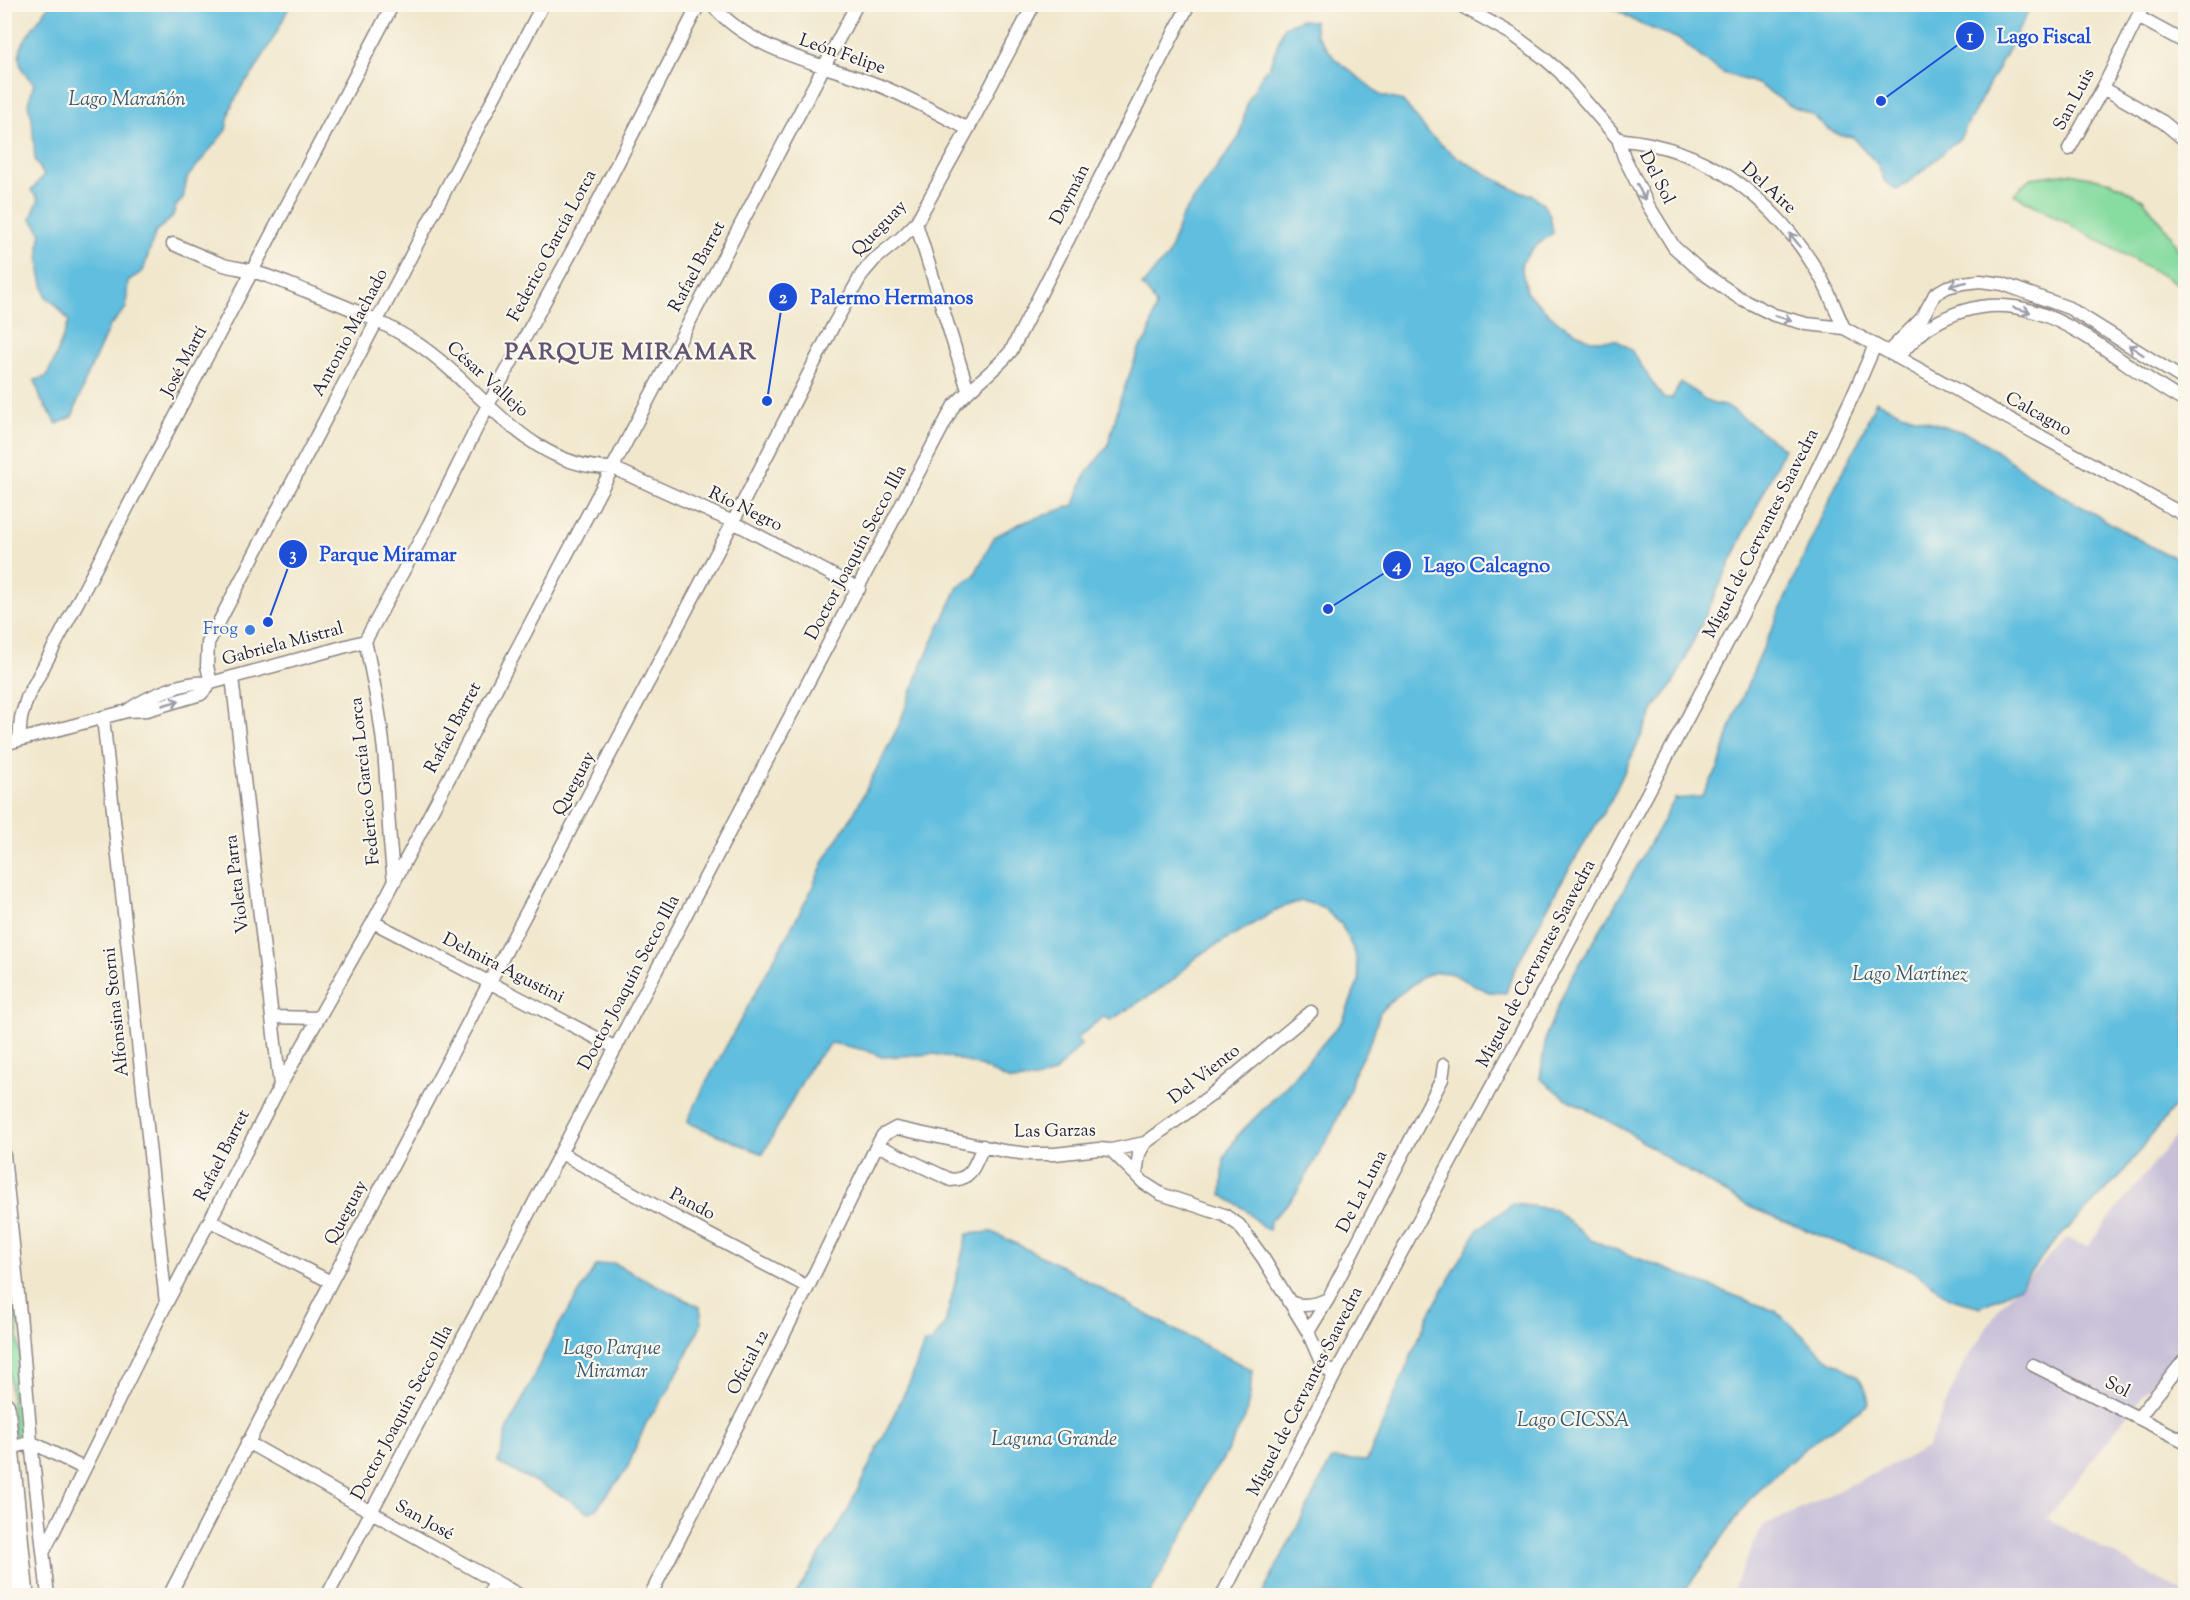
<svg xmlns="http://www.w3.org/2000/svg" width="2190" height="1600" font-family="'Sorts Mill Goudy',serif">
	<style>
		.industrial { fill: #c8c0d8 }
		.green { fill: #87dca0; stroke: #547f6e; stroke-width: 1.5 }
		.water { fill: #60bede; stroke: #41708c; stroke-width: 1.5 }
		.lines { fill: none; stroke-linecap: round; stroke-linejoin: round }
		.street-casing { stroke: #8a8484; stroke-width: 15 }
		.highway-casing { stroke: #8a8484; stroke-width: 24 }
		.street { stroke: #fff; stroke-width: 12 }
		.highway { stroke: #fff; stroke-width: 21 }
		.oneway { stroke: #9c9ca7 }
		.shop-dot { fill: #3f7fe0; stroke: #fbf7ec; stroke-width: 2 }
		.labels { text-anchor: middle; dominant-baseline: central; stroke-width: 4.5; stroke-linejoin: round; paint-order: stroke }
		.street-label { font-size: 18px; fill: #22223b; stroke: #fbf7ec }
		.shop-label { font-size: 18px; fill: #366cbe; stroke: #fbf7ec; text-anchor: end }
		.water-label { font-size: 20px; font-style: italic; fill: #385974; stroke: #fbf7ec }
		.district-label { font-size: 24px; font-weight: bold; letter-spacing: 1.5px; fill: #625372; stroke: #fbf7ec }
		.leader { fill: none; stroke: #1d4ed8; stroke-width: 2 }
		.callout-dot { fill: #1d4ed8; stroke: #fbf7ec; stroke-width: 2 }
		.mark-label { font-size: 18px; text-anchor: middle; font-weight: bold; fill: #fff }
		.callout-label { font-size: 20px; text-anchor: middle; font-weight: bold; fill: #1d4ed8; stroke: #fbf7ec; stroke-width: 4.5; stroke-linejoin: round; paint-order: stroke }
	</style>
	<rect width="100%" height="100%" fill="#fbf7ec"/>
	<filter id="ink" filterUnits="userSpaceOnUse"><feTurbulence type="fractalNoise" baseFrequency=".0167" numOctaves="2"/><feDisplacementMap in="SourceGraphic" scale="12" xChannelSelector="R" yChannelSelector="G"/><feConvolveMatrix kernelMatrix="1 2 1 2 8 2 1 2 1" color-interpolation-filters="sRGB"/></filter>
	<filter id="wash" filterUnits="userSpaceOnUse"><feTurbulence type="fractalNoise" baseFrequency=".008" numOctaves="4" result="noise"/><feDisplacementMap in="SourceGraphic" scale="24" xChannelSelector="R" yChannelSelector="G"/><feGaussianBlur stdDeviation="1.35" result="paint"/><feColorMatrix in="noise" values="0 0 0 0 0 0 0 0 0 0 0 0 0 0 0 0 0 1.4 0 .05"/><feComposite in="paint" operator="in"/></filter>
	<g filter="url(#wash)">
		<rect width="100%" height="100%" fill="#f1e7cc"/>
		<path class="industrial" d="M2185 1124V1340L2047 1519 2185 1593V1595L1730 1596 1762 1527 1927 1448 1961 1369 2001 1305 2067 1238 2087 1247Z"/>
		<path class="green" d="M2070 173 2112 182 2143 199 2170 234 2185 265V288L2014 194 2030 178Z
			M4 1209 23 1382 25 1436 21 1437 14 1434 5 1325Z
			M4 1464 18 1595H6L5 1585Z"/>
		<path class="water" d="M50 4 290 5 278 30 254 72 242 86 230 110 226 130 187 178 183 199 176 206 172 218 156 231 143 271 128 281 126 308 109 327 86 379 72 417 57 424 41 400 35 380 46 377 54 361 69 321 56 305 46 297 40 271 39 247 41 232 31 218 39 199 31 191 44 175 35 160 32 117 28 105 34 83C0 55 33 32 50 4Z
			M1608 5H2032L1960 138 1919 174 1897 190 1885 182 1878 165 1853 137 1840 135 1828 129 1811 114 1792 107 1758 84 1723 73 1704 60 1681 40 1640 24Z
			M1299 20 1314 21 1316 34 1335 59 1382 96 1403 101 1430 135 1455 156 1511 188 1532 195 1542 203 1550 215 1553 233 1533 248 1521 264 1526 292 1558 322 1590 340H1616L1631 350 1663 398H1672L1681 382 1710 403 1729 407 1784 449 1673 684 1655 707 1612 798 1560 884 1512 975 1506 993 1489 992 1450 973 1436 972 1423 977 1393 999 1380 1012 1372 1038 1353 1075 1350 1090 1332 1131 1297 1192 1282 1210 1270 1220 1269 1230 1262 1227 1245 1209 1222 1195 1224 1158 1237 1136 1290 1082 1343 1020 1359 980 1355 953 1341 924 1322 907 1302 901 1282 907 1199 955 1171 982 1111 1020 1103 1017 1077 1038 1081 1045 1054 1073 1039 1079 1010 1081 980 1066 958 1059 934 1054 882 1057 865 1050 831 1043 811 1065 763 1154 687 1122 706 1083 808 897 825 859 853 815 899 725 922 664 958 587 974 576 994 537 1019 524 1074 505 1085 475 1108 446 1121 397 1140 347 1148 338 1156 306 1151 296 1142 286 1158 266 1167 258 1182 216 1240 136 1247 103 1263 73 1269 68 1284 27Z
			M1876 401 1899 412 1975 436 2044 485 2159 551 2185 561V1093L2120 1176 2048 1249 2019 1287 1981 1307 1951 1299 1912 1270 1838 1243 1752 1208 1681 1167 1625 1130 1566 1098 1540 1079 1546 1035 1568 983 1611 912 1675 799 1701 797 1719 767 1731 725 1757 662 1837 482 1858 443Z
			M1513 1204 1554 1209 1591 1240 1777 1312 1828 1359 1858 1376 1866 1390 1869 1404 1807 1446 1750 1499 1682 1595H1262L1332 1459 1367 1461 1429 1314 1478 1229Z
			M992 1232 1059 1265 1171 1328 1252 1370 1250 1395 1245 1418 1223 1459 1205 1484 1192 1519 1149 1595H795L846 1514 912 1377 924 1343H931L945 1324 967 1234Z
			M613 1263 700 1307 702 1323 689 1350 669 1389 646 1423 627 1469 596 1509 590 1512 584 1510 565 1497 498 1463 507 1431 556 1330 596 1266Z"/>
	</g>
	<g filter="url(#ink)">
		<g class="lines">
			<g class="street-casing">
				<path id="street" d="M711 4C755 54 819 62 878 85 909 97 939 114 968 129
					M1458 4 1512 34 1544 58 1560 72 1618 139 1624 157 1648 205 1674 247 1703 273 1738 297 1774 315 1807 324 1844 328 2186 516
					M2138 17 2186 43
					M2103 88 2163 122 2186 141
					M1618 139C1630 141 1642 142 1654 145 1727 161 1785 214 1821 278 1830 294 1836 311 1844 328
					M2069 149 2103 88 2144 4
					M916 223 968 390
					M173 244C190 251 207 259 224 265 233 268 242 268 251 271 270 276 288 284 306 291 345 306 383 321 418 344 482 387 527 469 613 468L733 522 859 589
					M1888 352 1922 318 1935 294 1947 287 1963 283 1980 281 2003 284 2069 308 2186 381
					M1897 357C1908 347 1918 334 1931 326 2030 264 2105 359 2186 402
					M232 677 280 1086
					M211 683 207 666 208 643 543 4
					M127 711C148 696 185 680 211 683L365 641
					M103 717 166 1303
					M19 740 21 718 27 698 393 4
					M4 744 127 711 147 710 201 694 211 683
					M394 881C388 837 388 794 384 751 380 714 373 677 365 641L429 524 488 405 584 229 699 4
					M373 922 616 1048
					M272 1017 318 1018
					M877 1145 951 1180C972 1180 975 1164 983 1146
					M1111 1150 1145 1143
					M561 1153 679 1219 808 1287
					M4 1155 22 1334 31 1442 48 1596
					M1136 1175 1139 1154 1145 1143 1210 1096 1311 1012
					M210 1221 331 1282
					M1288 1301C1301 1308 1315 1305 1328 1299
					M1308 1332 1328 1299 1442 1079 1444 1065
					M2033 1365 2186 1442
					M2138 1418 2186 1358
					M247 1442 521 1596
					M9 1449 31 1442 83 1468
					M44 1551 166 1304 280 1086 373 922 857 4
					M169 1596 331 1282 733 522 833 326 862 274 874 260 901 238 916 223 968 129 1034 4
					M327 1596 953 407C971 386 994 372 1011 351L1189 4
					M488 1596 495 1581
					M650 1596 808 1287 877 1145 883 1135 896 1128 1004 1151 1029 1154H1055L1099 1149 1111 1150 1144 1183 1161 1194 1224 1215 1239 1225 1263 1258 1308 1332 1321 1362 1334 1376
					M1222 1596 1334 1376 1524 1027 1800 505 1856 389 1875 345"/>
			</g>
			<g class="highway-casing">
				<path id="highway" d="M4 1407 23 1596"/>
			</g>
			<use href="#street" class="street"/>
			<use href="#highway" class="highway"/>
		</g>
		<defs><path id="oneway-shaft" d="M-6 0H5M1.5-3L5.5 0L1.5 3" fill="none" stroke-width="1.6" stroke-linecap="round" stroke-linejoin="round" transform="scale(1.5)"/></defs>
		<g class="oneway">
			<use href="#oneway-shaft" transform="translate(1641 192) rotate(64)"/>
			<use href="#oneway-shaft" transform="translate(1795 240) rotate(-129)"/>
			<use href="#oneway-shaft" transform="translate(1958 284) rotate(167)"/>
			<use href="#oneway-shaft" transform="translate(2022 310) rotate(15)"/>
			<use href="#oneway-shaft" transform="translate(1783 318) rotate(16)"/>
			<use href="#oneway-shaft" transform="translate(2136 350) rotate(-146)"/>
			<use href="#oneway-shaft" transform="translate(171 703) rotate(-16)"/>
		</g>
	</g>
	<circle class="shop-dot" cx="250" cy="630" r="6"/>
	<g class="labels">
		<g class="street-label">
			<text transform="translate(842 55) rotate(19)">León Felipe</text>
			<text transform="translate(2075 100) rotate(-62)">San Luis</text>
			<text transform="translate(1656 178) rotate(63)">Del Sol</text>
			<text transform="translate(1768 189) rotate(42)">Del Aire</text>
			<text transform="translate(1071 195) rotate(-63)">Daymán</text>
			<text transform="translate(880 229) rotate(-46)">Queguay</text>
			<text transform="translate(553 246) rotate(-62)">Federico García Lorca</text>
			<text transform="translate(698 267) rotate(-62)">Rafael Barret</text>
			<text transform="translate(351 333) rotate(-62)">Antonio Machado</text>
			<text transform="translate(185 362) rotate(-62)">José Martí</text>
			<text transform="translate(487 380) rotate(42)">César Vallejo</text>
			<text transform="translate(2038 415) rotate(29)">Calcagno</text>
			<text transform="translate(745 510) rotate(26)">Río Negro</text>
			<text transform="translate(1762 534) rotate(-63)">Miguel de Cervantes Saavedra</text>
			<text transform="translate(857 553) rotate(-62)">Doctor Joaquín Secco Illa</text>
			<text transform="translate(283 645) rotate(-15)">Gabriela Mistral</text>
			<text transform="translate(454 728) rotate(-62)">Rafael Barret</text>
			<text transform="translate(366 781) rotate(-96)">Federico García Lorca</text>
			<text transform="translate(575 784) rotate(-62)">Queguay</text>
			<text transform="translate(238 884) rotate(-97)">Violeta Parra</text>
			<text transform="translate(1537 964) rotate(-62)">Miguel de Cervantes Saavedra</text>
			<text transform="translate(503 969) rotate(27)">Delmira Agustini</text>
			<text transform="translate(630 983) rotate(-62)">Doctor Joaquín Secco Illa</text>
			<text transform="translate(117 1012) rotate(-96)">Alfonsina Storni</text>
			<text transform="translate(1205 1075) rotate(-38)">Del Viento</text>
			<text transform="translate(1055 1132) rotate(-1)">Las Garzas</text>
			<text transform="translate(223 1156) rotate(-63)">Rafael Barret</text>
			<text transform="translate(1363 1192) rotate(-63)">De La Luna</text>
			<text transform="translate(692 1205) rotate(28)">Pando</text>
			<text transform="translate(347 1213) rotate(-62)">Queguay</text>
			<text transform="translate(749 1363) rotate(-63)">Oficial 12</text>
			<text transform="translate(2117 1388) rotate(27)">Sol</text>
			<text transform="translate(1306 1392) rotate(-63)">Miguel de Cervantes Saavedra</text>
			<text transform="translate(403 1413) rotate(-62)">Doctor Joaquín Secco Illa</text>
			<text transform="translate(424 1521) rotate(29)">San José</text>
		</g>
		<g class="shop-label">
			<text x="238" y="630">Frog</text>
		</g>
		<g class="water-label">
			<text x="127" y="100">Lago Marañón</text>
			<text x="1910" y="975">Lago Martínez</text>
			<text x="612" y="1349">Lago Parque<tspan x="612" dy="23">Miramar</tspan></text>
			<text x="1573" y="1421">Lago CICSSA</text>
			<text x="1054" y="1440">Laguna Grande</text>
		</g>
		<g class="district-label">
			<text x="631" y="353">PARQUE MIRAMAR</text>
		</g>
	</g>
	<path class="leader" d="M1881 101L1970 36M767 401L783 297M268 622L293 554M1328 609L1397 565"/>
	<g class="callout-dot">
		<circle cx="1881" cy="101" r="6"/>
		<circle cx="767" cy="401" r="6"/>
		<circle cx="268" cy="622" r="6"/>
		<circle cx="1328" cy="609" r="6"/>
		<circle cx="1970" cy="36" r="15"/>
		<circle cx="783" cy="297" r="15"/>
		<circle cx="293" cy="554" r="15"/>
		<circle cx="1397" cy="565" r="15"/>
	</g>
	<g class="mark-label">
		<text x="1970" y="42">1</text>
		<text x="783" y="303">2</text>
		<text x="293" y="560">3</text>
		<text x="1397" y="571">4</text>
	</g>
	<g class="callout-label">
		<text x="2044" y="43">Lago Fiscal</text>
		<text x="892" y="304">Palermo Hermanos</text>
		<text x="388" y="561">Parque Miramar</text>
		<text x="1487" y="572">Lago Calcagno</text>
	</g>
	<rect width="2190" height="1600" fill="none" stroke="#fbf7ec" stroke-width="24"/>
</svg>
